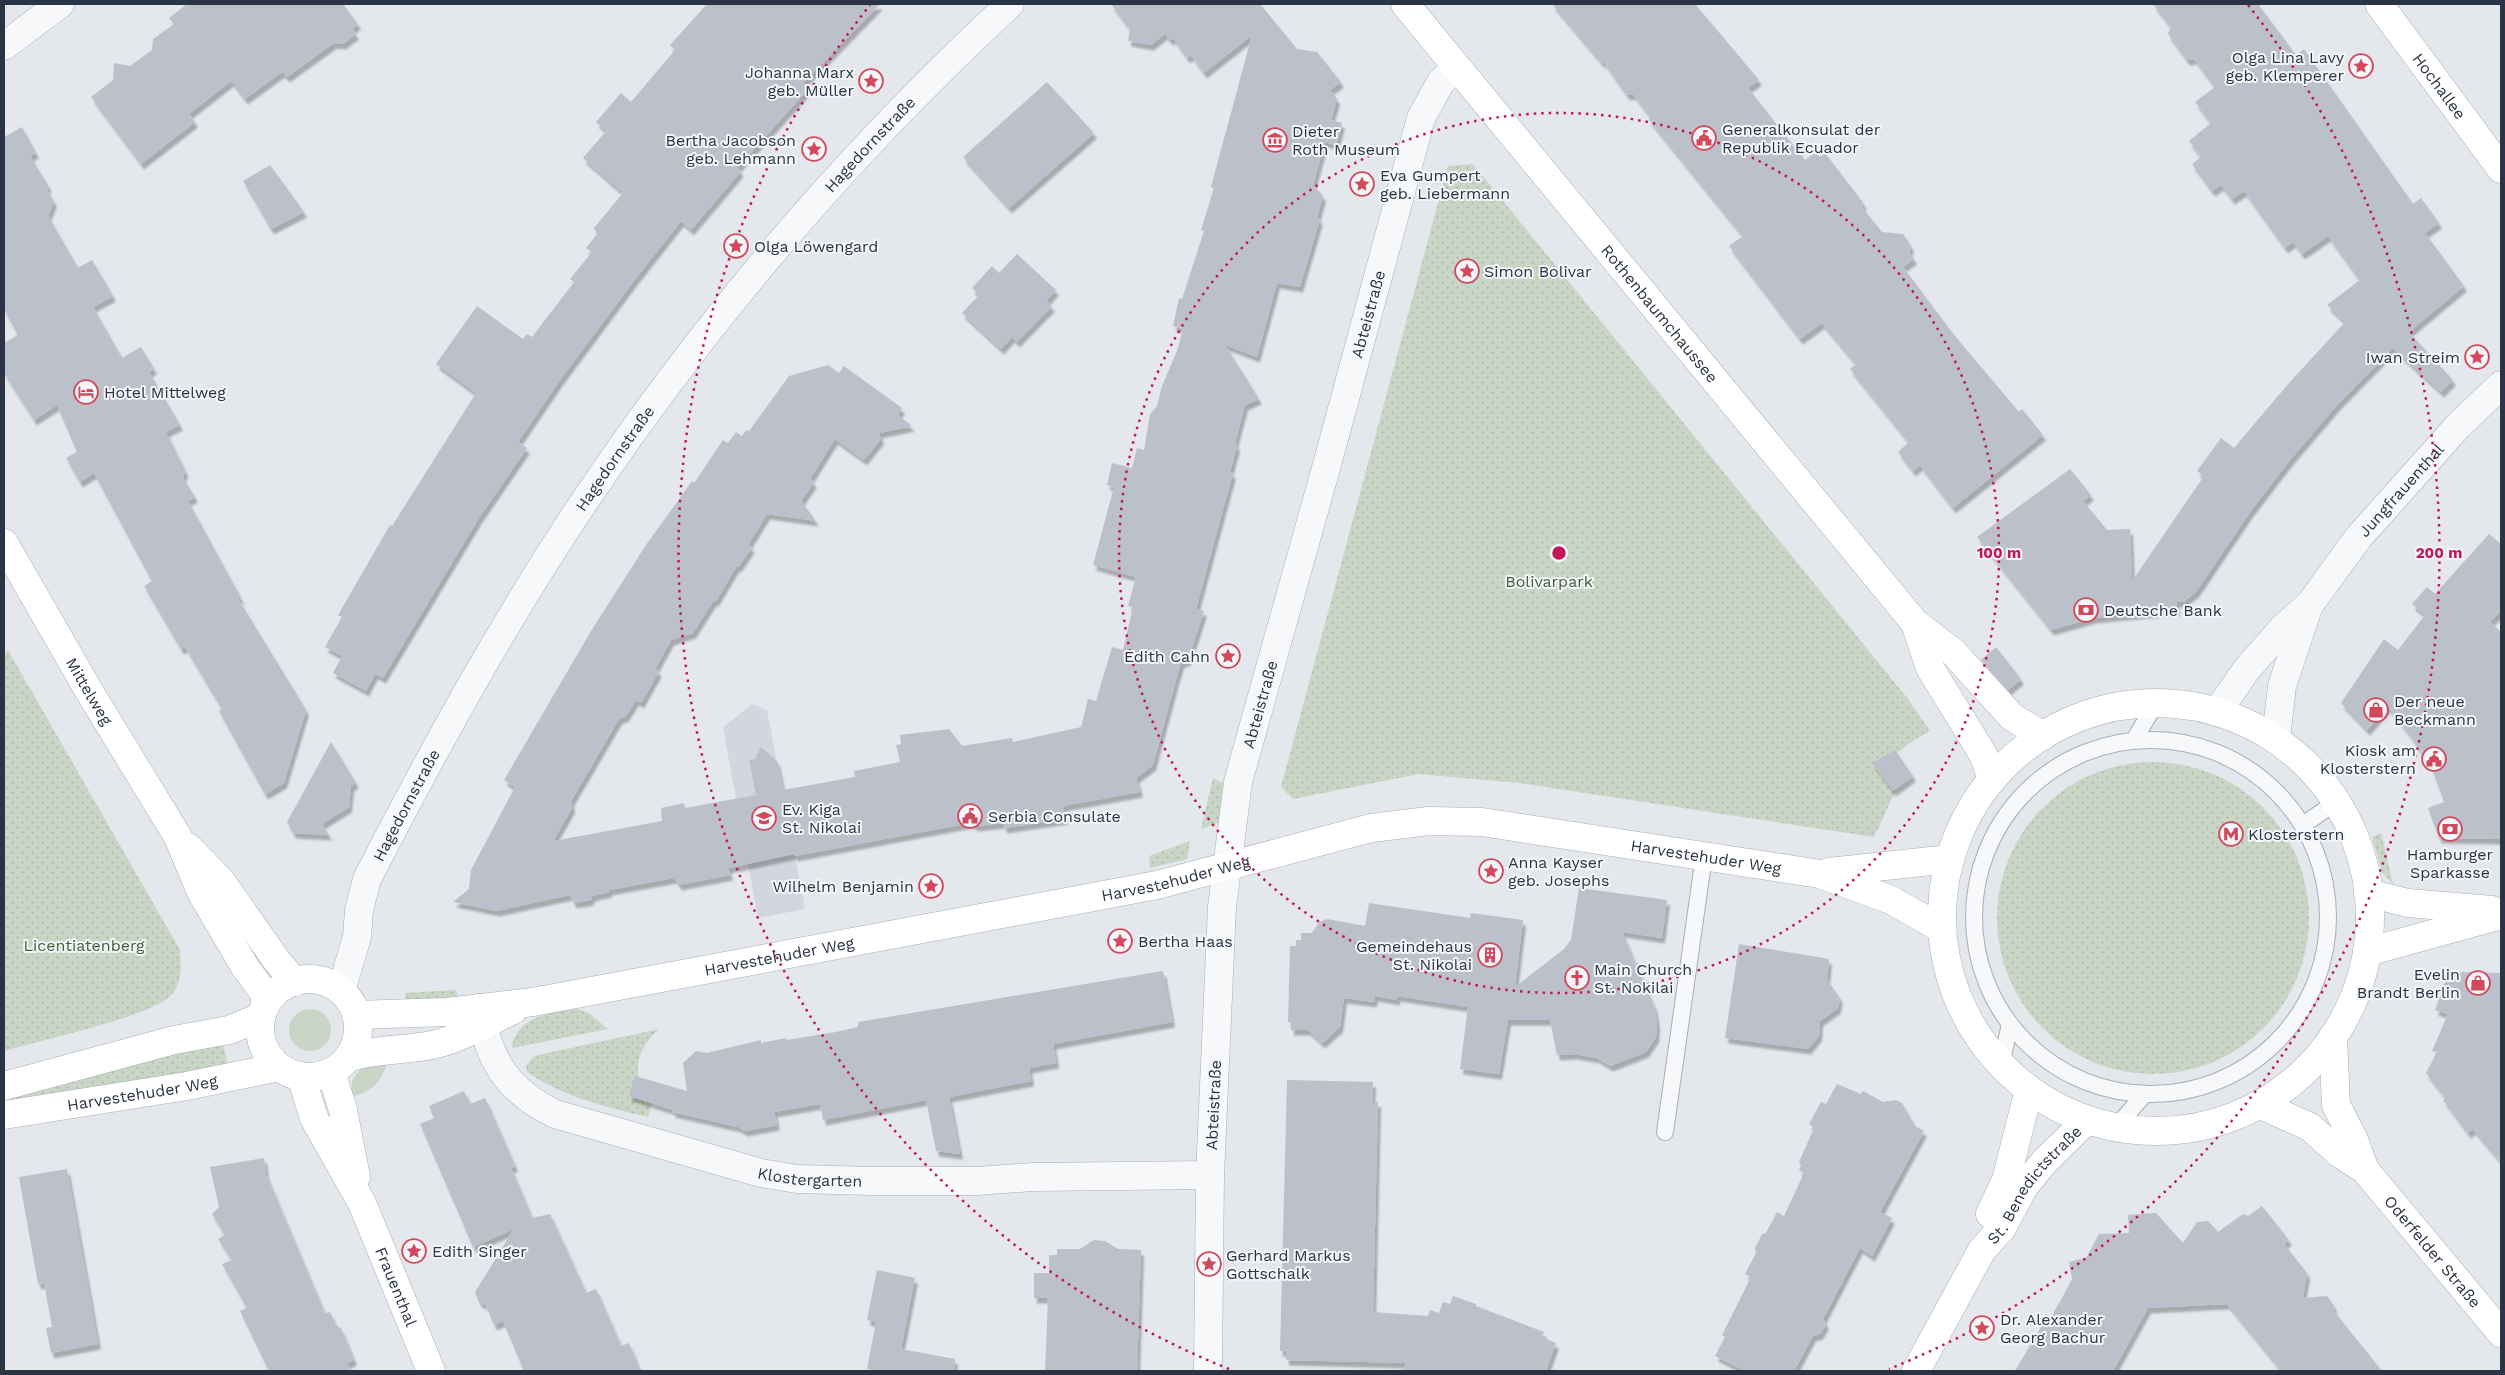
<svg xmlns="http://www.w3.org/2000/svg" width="2505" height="1375" font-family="'Work Sans',sans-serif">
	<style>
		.built { fill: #d2d6de }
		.grass { fill: url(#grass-dots) }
		.garden { fill: #c9d6c5 }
		.building { fill: #bbc0ca; filter: url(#shadow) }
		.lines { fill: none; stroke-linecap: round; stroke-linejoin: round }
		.lane-casing { stroke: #a9aeb7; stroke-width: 18 }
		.street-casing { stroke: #a9aeb7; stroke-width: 29 }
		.secondary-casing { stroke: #a9aeb7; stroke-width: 29 }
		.lane { stroke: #f7f8fa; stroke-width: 16 }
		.street { stroke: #f7f8fa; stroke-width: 28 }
		.secondary { stroke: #fff; stroke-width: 28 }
		.ring { fill: none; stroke: #c2185b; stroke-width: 2.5; stroke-dasharray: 2.5 5 }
		.labels { text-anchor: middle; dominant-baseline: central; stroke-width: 4; stroke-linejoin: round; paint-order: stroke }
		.poi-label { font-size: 16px; fill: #2b3445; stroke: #f4f6f9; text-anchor: start }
		.street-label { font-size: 16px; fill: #2b3445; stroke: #f4f6f9 }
		.park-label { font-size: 16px; fill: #3f6138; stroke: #f4f6f9 }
		.centre { fill: #c2185b; stroke: #f4f6f9; stroke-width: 2.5 }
		.ring-label { font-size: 15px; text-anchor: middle; font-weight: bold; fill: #c2185b; stroke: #f4f6f9; stroke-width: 4; stroke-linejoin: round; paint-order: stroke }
	</style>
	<defs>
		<pattern id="grass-dots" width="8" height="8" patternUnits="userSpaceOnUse" patternTransform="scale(1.25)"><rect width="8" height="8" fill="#c9d6c5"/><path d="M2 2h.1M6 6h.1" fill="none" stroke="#adb8ab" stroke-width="1.8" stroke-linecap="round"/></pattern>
		<filter id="shadow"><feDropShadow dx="3" dy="5.5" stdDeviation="1" flood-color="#0004"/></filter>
	</defs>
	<rect width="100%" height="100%" fill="#e4e7ec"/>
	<path class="built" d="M752 704 767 710 805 909 758 918 723 728Z"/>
	<path class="grass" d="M1473 164 1908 699 1930 731 1908 744 1879 770 1896 790 1874 837 1519 783 1419 774 1293 799 1281 787 1448 166Z
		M8 650 180 950C181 968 183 984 169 997 151 1016 35 1042 4 1051V655Z
		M1997 918a156 156 0 1 1 312 0a156 156 0 1 1-312 0Z
		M1213 778 1228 786 1221 822 1201 829Z
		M2381 833 2393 884 2382 872 2372 837Z
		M1190 841 1187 859 1150 868 1149 856Z
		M455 990 458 995 455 1001 406 1006 405 993Z
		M577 1009 589 1013 608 1029 512 1048C515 1018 551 1011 577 1009Z
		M659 1029C634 1052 631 1075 652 1103L648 1117C605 1107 564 1097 527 1072L526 1066 534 1056Z
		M222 1042 229 1068 4 1105V1096Z"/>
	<path class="garden" d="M289 1030a21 21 0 1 1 42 0a21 21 0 1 1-42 0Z
		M371 1062H387C383 1080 370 1094 352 1096 349 1079 357 1070 371 1062Z"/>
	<path class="building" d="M187 4H343L358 24 352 29 356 34 343 44 334 43 287 77 282 72 245 99 231 81 189 114 195 122 141 164 91 97 113 80 114 63 130 66 152 50 153 39 174 24 169 18Z
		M707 4H880L803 83 809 88 737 168 741 171 691 230 681 221 633 282 560 380 518 442 527 448 479 518 383 678 375 674 366 691 333 673 342 656 325 647 342 617 338 615 390 525 392 526 476 393 436 364 477 306 523 339 527 334 532 337 574 282 570 279 592 252 586 248 597 234 594 228 623 193 583 158 606 131 596 122 621 93 631 102 675 50 670 45Z
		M1111 4H1260L1297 49 1317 52 1341 82 1330 90 1337 99 1331 120 1342 123 1336 145 1325 142 1313 185 1323 196 1317 218 1320 219 1300 287 1277 283 1257 357 1225 345 1259 399 1245 405 1235 443 1237 446 1230 472 1233 473 1196 609 1204 611 1188 660 1181 663 1176 680 1153 765 1136 778 1140 792 1063 806 1065 819 1004 828 1003 823 976 826 970 823 795 856 794 854 728 868 730 875 679 885 674 878 609 890V892L592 896 591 900 574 903 570 895 497 911 453 902 469 889 471 870 515 787 504 780 591 631 646 545 692 481 694 483 723 440 728 443 736 432 742 436 746 430 749 431 789 376 828 365 839 373 844 366 902 408 898 415 912 426 879 433 881 439 864 460 835 439 810 479 814 482 801 501 816 521 767 514 748 545 752 547 739 566 736 567 716 601 714 600 693 633 671 640 655 669 659 671 641 703 636 700 626 716 619 719 571 801 572 808 553 841 662 821 661 808 684 803 685 808 756 795 749 760 755 759 761 747 777 761 783 790 855 777 854 771 900 762 896 745 901 744 900 735 949 729 962 746 1012 738 1013 742 1081 727 1088 699 1096 701 1112 647 1123 650 1133 607 1128 606 1136 577 1093 565 1114 487 1107 485 1112 463 1132 468 1137 448 1144 450 1150 414 1157 406 1162 386 1177 351 1183 329 1173 326 1179 298 1182 299 1204 231 1201 230 1214 188 1211 187 1252 35 1204 73 1191 55 1187 58 1173 38 1170 40 1165 34 1151 45 1128 41 1130 29Z
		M1552 4H1695L1759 80 1748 88 1805 160 1816 152 1820 157 1825 153 1864 204 1861 206 1882 232 1903 234 1911 246 1909 252 1914 259 1903 267 1954 335 2019 412 2022 409 2043 435 1953 508 1920 465 1913 471 1898 452 1909 442 1850 369 1856 364 1822 323 1800 339 1729 246 1743 236 1649 120 1650 116 1633 94 1627 95 1603 61 1602 63Z
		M2153 4H2258L2296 55 2304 49 2413 204 2421 198 2439 223 2425 233 2464 286 2409 332 2453 380 2441 392 2393 348 2337 405 2290 460 2250 512 2196 592 2183 602H2176L2177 610 2093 618 2051 630 1977 537 2070 469 2091 495 2083 501 2107 530 2130 529 2132 581 2204 476 2197 471 2221 438 2234 448 2289 383 2345 322 2327 305 2360 280 2328 236 2302 254 2293 242 2285 248 2244 191 2232 199 2221 185 2212 191 2192 164 2201 157 2189 141 2211 123 2195 102 2215 87 2194 59 2187 60 2168 34 2171 27Z
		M1047 82 1094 133 1009 208 963 157Z
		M22 127 36 153 30 156 49 187 46 188 54 202 48 216 78 268 92 260 113 296 93 307 122 358 141 347 154 369 149 372 180 425 166 432 185 471 183 478 195 497 188 501 242 600 237 597 306 710 284 783 265 794 219 711 222 709 185 647 181 649 144 586 152 581 94 473 80 482 66 458 77 452 57 405 34 420 4 373V343L18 335 4 309V137Z
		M270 165 304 212 271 229 243 181Z
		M1017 254 1056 290 1046 301 1052 306 1017 342 1012 337 1001 349 962 313 979 295 972 288 992 266 999 273Z
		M2489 534 2501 544V611L2490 622 2501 632V839L2439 838 2428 808 2444 802 2432 769 2409 734 2388 707 2367 730 2341 703 2384 639 2398 650 2425 615 2412 604 2427 587 2435 594Z
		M1996 647 2021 679 2008 690 1981 660Z
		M331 742 356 783 351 786 349 807 322 824 329 835 293 833 287 822Z
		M1895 750 1913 776 1893 791 1872 763Z
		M1579 888 1667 900 1662 938 1622 932 1654 1006 1657 1023 1656 1037 1646 1052 1610 1066 1597 1058 1574 1054 1557 1055 1550 1020H1508L1499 1074 1460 1069 1468 1007 1397 996V1000L1375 996 1374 1002 1344 998 1340 1027 1322 1043 1308 1030H1291V1022H1288L1290 946H1296V940H1301V933H1312L1319 922 1327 919 1365 926 1369 903 1470 918 1471 913 1523 920 1515 987 1564 949 1571 940Z
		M1739 944 1829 959 1827 980 1840 998 1838 1008 1820 1021 1819 1036 1808 1049 1725 1038Z
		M1163 971 1172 1022 1053 1044 1056 1063 1029 1068 1031 1081 949 1097 960 1154 936 1151 926 1100 823 1120 820 1104 774 1112 777 1125 745 1131 738 1127 672 1112 673 1110 629 1096 635 1076 687 1091 683 1063 696 1051 707 1053 761 1040V1043L786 1038V1040L836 1032 858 1027V1022Z
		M2455 972 2501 973V1162L2473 1129 2468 1133 2443 1100 2446 1098 2426 1073 2437 1052 2432 1051 2448 1014 2435 1010 2445 982Z
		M1287 1080 1373 1082 1372 1102H1378L1373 1312 1428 1316 1430 1310 1439 1313 1443 1302 1450 1304 1453 1296 1476 1304V1306L1544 1332 1541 1337 1556 1343 1546 1371H1403L1406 1363 1286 1360V1351H1280Z
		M1837 1084 1861 1094 1863 1091 1883 1102 1896 1100 1902 1103 1912 1121 1911 1124 1924 1131 1880 1212 1892 1218 1872 1256 1860 1248 1823 1319 1826 1324 1820 1334 1813 1336 1794 1371H1745L1715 1356 1725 1337 1722 1335 1751 1277 1745 1274 1756 1253 1755 1248 1762 1234 1766 1233 1777 1212 1784 1216 1804 1173 1799 1170 1801 1165 1799 1162 1814 1128 1809 1124 1821 1102 1826 1104Z
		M464 1091 470 1104 485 1098 515 1166 511 1168 532 1218 550 1214 586 1293 596 1289 621 1346 629 1343 640 1371H524L503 1321 494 1325 486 1305 479 1302 475 1292 514 1229 473 1247 420 1124 434 1118 429 1106Z
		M264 1158 266 1174 325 1314 330 1312 336 1326 341 1328 346 1340 354 1360 347 1363 351 1371H269L240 1311 247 1308 222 1264 232 1260 218 1239 225 1235 212 1214 219 1207 210 1167Z
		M67 1169 98 1344 51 1353 46 1328 52 1327 44 1283 38 1284 19 1177Z
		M2262 1206 2289 1240 2284 1244 2307 1273 2303 1298 2327 1296 2334 1306 2333 1310 2382 1371H2282L2227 1304 2148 1308 2113 1371H2015L2048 1315 2051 1317 2063 1296 2072 1279 2069 1262 2086 1258 2099 1234 2129 1233 2128 1215 2156 1213 2183 1243 2197 1222 2208 1221 2218 1232 2243 1214 2248 1216Z
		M1094 1240 1105 1241 1118 1249 1141 1250 1137 1371H1045L1048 1298H1034V1273H1049V1255H1057V1249H1080Z
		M877 1270 915 1278 901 1349 955 1359 954 1371H882L867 1369 876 1322 867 1320Z"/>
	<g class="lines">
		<g class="lane-casing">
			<path id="lane" d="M1974 917a177 177 0 1 1 354 0a177 177 0 1 1-354 0Z
				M2134 740 2156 703
				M2303 825 2336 802
				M2001 1065 2010 1024
				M2116 1127 2144 1095
				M1665 1132 1704 856"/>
		</g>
		<g class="street-casing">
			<g id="street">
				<path d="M4 46 60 4"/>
				<path id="s1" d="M2217 712 2247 669 2283 628 2310 604 2358 538 2458 426 2501 385"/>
				<path d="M2276 739 2282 686 2308 608"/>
				<path id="s2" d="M341 991 357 937 359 910 367 879C434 749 504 621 586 499 707 319 851 151 1010 4"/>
				<path id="s3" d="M479 1008C489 1060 506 1090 555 1114L761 1173 797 1179 871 1181H977L1033 1177 1210 1175"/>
				<path id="s4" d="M1208 1371 1210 1175 1222 907 1238 782 1328 461 1421 118 1441 82 1457 67"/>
			</g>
		</g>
		<g class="secondary-casing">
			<g id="secondary">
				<path id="s5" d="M1405 4 1915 623 1953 652 2012 717 2043 736"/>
				<path id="s6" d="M2379 4 2501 169"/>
				<path id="s7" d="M4 543 89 691 178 837 202 894 245 967 264 993 266 1005"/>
				<path d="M1915 623 1930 668 1984 756 1992 780"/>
				<circle cx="2156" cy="917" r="214"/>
				<path d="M188 847 221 881 277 961 295 982"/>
				<path d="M1829 872 1950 859"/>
				<path d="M2368 893 2408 903 2492 910"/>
				<path d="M2367 952 2501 915"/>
				<circle cx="309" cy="1028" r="49"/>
				<path id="s8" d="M356 1015 447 1012 533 1002 1157 885 1371 828 1429 821 1482 822 1820 874 1891 900 1942 929"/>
				<path d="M2333 1037 2336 1105 2354 1140 2365 1170"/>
				<path d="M349 1057C379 1048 408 1051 436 1044 464 1037 487 1022 513 1010"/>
				<path d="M331 1072 343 1110 356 1177"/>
				<path id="s9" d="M301 1076 314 1118 362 1203 431 1371"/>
				<path d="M4 1086 174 1040 229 1030 261 1017"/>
				<path id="s10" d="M2259 1104 2310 1127 2339 1153 2365 1170 2501 1333"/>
				<path id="s11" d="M4 1115 187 1086 279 1067"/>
				<path d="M1990 1214 2006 1180 2029 1090"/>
				<path id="s12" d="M1916 1371 1982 1250 2002 1228 2023 1188 2045 1161 2087 1120"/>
			</g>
		</g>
		<use href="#lane" class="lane"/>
		<use href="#street" class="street"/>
		<use href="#secondary" class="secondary"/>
	</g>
	<g class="ring">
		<circle cx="1559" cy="553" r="440"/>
		<path d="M1229 1369A880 880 0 0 1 870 5M2248 5A880 880 0 0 1 1889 1369"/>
	</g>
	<defs>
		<g id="sight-ring" transform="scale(1.25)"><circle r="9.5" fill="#f4f6f9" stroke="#d1495b" stroke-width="1.5"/><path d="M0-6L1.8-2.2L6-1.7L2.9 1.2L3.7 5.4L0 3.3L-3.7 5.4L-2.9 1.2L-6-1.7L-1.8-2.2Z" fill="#d1495b"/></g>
		<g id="civic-ring" transform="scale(1.25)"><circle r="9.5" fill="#f4f6f9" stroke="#d1495b" stroke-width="1.5"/><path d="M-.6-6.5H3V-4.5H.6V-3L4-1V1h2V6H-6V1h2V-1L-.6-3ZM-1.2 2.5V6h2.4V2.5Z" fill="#d1495b"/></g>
		<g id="museum-ring" transform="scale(1.25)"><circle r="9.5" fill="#f4f6f9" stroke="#d1495b" stroke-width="1.5"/><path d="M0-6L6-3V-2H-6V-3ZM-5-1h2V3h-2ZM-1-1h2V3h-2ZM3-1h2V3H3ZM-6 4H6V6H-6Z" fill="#d1495b"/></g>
		<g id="hotel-ring" transform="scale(1.25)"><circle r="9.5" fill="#f4f6f9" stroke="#d1495b" stroke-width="1.5"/><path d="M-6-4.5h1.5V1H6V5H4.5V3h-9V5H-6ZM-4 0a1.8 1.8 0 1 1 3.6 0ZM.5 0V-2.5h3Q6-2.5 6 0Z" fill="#d1495b"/></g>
		<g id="bank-ring" transform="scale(1.25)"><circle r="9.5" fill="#f4f6f9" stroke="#d1495b" stroke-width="1.5"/><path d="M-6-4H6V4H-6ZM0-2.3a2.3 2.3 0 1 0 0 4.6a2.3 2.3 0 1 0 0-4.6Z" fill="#d1495b"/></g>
		<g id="shop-ring" transform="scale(1.25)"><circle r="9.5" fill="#f4f6f9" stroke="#d1495b" stroke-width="1.5"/><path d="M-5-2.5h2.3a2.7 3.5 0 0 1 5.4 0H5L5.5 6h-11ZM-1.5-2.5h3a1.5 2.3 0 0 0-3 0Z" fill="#d1495b"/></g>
		<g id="school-ring" transform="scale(1.25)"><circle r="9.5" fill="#f4f6f9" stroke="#d1495b" stroke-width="1.5"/><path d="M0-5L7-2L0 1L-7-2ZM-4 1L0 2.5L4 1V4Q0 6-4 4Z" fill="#d1495b"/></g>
		<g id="metro-ring" transform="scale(1.25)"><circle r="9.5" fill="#f4f6f9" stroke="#d1495b" stroke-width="1.5"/><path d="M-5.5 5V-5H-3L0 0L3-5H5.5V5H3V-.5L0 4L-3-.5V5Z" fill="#d1495b"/></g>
		<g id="building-ring" transform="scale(1.25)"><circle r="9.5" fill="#f4f6f9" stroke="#d1495b" stroke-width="1.5"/><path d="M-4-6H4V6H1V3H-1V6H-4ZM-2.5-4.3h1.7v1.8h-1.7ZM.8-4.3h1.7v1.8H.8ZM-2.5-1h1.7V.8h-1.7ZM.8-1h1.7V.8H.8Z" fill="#d1495b"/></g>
		<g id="church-ring" transform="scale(1.25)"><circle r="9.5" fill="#f4f6f9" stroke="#d1495b" stroke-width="1.5"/><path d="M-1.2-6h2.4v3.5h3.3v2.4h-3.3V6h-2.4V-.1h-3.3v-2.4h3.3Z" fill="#d1495b"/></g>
	</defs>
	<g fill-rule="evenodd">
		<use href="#sight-ring" x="2361" y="66"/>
		<use href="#sight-ring" x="871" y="81"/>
		<use href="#civic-ring" x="1704" y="138"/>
		<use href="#museum-ring" x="1275" y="140"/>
		<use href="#sight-ring" x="814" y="149"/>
		<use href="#sight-ring" x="1362" y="184"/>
		<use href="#sight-ring" x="736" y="246"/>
		<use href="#sight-ring" x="1467" y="271"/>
		<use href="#sight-ring" x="2477" y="357"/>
		<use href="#hotel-ring" x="86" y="392"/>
		<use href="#bank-ring" x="2086" y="610"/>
		<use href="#sight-ring" x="1228" y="656"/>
		<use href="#shop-ring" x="2376" y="710"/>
		<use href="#civic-ring" x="2434" y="759"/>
		<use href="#civic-ring" x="970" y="816"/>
		<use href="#school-ring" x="764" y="818"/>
		<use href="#bank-ring" x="2450" y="829"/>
		<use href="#metro-ring" x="2231" y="834"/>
		<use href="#sight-ring" x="1491" y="871"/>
		<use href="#sight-ring" x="931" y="886"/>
		<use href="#sight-ring" x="1120" y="941"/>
		<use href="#building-ring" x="1490" y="955"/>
		<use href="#church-ring" x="1577" y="978"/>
		<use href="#shop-ring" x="2478" y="983"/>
		<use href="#sight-ring" x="414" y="1251"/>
		<use href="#sight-ring" x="1209" y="1264"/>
		<use href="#sight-ring" x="1982" y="1328"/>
	</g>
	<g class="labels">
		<g class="poi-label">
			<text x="2344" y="57" text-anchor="end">Olga Lina Lavy<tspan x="2344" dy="18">geb. Klemperer</tspan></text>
			<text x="854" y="72" text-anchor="end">Johanna Marx<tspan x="854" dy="18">geb. Müller</tspan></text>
			<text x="1722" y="129">Generalkonsulat der<tspan x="1722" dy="18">Republik Ecuador</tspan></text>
			<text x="1292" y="131">Dieter<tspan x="1292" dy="18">Roth Museum</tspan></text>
			<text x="796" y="140" text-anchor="end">Bertha Jacobson<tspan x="796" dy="18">geb. Lehmann</tspan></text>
			<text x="1380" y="175">Eva Gumpert<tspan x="1380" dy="18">geb. Liebermann</tspan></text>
			<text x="754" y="246">Olga Löwengard</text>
			<text x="1484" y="271">Simon Bolivar</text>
			<text x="2460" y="357" text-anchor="end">Iwan Streim</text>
			<text x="104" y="392">Hotel Mittelweg</text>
			<text x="2104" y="610">Deutsche Bank</text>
			<text x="1210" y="656" text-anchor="end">Edith Cahn</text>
			<text x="2394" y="701">Der neue<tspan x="2394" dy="18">Beckmann</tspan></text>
			<text x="2416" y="750" text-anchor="end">Kiosk am<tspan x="2416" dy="18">Klosterstern</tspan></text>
			<text x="782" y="809">Ev. Kiga<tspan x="782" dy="18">St. Nikolai</tspan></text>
			<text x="988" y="816">Serbia Consulate</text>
			<text x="2248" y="834">Klosterstern</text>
			<text x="2450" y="854" text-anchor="middle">Hamburger<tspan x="2450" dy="18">Sparkasse</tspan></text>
			<text x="1508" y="862">Anna Kayser<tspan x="1508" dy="18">geb. Josephs</tspan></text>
			<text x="914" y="886" text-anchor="end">Wilhelm Benjamin</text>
			<text x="1138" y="941">Bertha Haas</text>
			<text x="1472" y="946" text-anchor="end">Gemeindehaus<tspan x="1472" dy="18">St. Nikolai</tspan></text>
			<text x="1594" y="969">Main Church<tspan x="1594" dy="18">St. Nokilai</tspan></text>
			<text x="2460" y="974" text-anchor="end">Evelin<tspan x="2460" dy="18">Brandt Berlin</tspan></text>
			<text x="432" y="1251">Edith Singer</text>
			<text x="1226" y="1255">Gerhard Markus<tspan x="1226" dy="18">Gottschalk</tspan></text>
			<text x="2000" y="1319">Dr. Alexander<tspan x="2000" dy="18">Georg Bachur</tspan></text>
		</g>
		<g class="street-label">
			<text stroke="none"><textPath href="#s6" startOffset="102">Hochallee</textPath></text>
			<text stroke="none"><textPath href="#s2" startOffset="1009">Hagedornstraße</textPath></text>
			<text stroke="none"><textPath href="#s5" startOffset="401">Rothenbaumchaussee</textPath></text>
			<text stroke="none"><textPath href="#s4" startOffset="1076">Abteistraße</textPath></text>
			<text stroke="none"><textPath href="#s2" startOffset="604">Hagedornstraße</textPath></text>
			<text stroke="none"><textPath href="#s1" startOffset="289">Jungfrauenthal</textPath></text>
			<text stroke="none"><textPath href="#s7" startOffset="171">Mittelweg</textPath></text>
			<text stroke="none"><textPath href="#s4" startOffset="671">Abteistraße</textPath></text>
			<text stroke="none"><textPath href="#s2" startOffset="199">Hagedornstraße</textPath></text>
			<text stroke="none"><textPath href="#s8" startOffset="1372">Harvestehuder Weg</textPath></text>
			<text stroke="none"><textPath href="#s8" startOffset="832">Harvestehuder Weg</textPath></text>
			<text stroke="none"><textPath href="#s8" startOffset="428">Harvestehuder Weg</textPath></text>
			<text stroke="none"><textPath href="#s11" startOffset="140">Harvestehuder Weg</textPath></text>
			<text stroke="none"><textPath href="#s4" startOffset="266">Abteistraße</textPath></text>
			<text stroke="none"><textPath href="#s3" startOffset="400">Klostergarten</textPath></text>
			<text stroke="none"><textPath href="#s12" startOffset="222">St. Benedictstraße</textPath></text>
			<text stroke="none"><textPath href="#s10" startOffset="232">Oderfelder Straße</textPath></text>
			<text stroke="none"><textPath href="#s9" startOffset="232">Frauenthal</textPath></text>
		</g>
		<g class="park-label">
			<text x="1549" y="581">Bolivarpark</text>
			<text x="84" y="945">Licentiatenberg</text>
		</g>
	</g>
	<circle cx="1559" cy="553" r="8" class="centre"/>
	<g class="ring-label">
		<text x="1999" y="558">100 m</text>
		<text x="2439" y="558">200 m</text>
	</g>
	<rect width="2505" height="1375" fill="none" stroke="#2b3445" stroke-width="10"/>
</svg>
